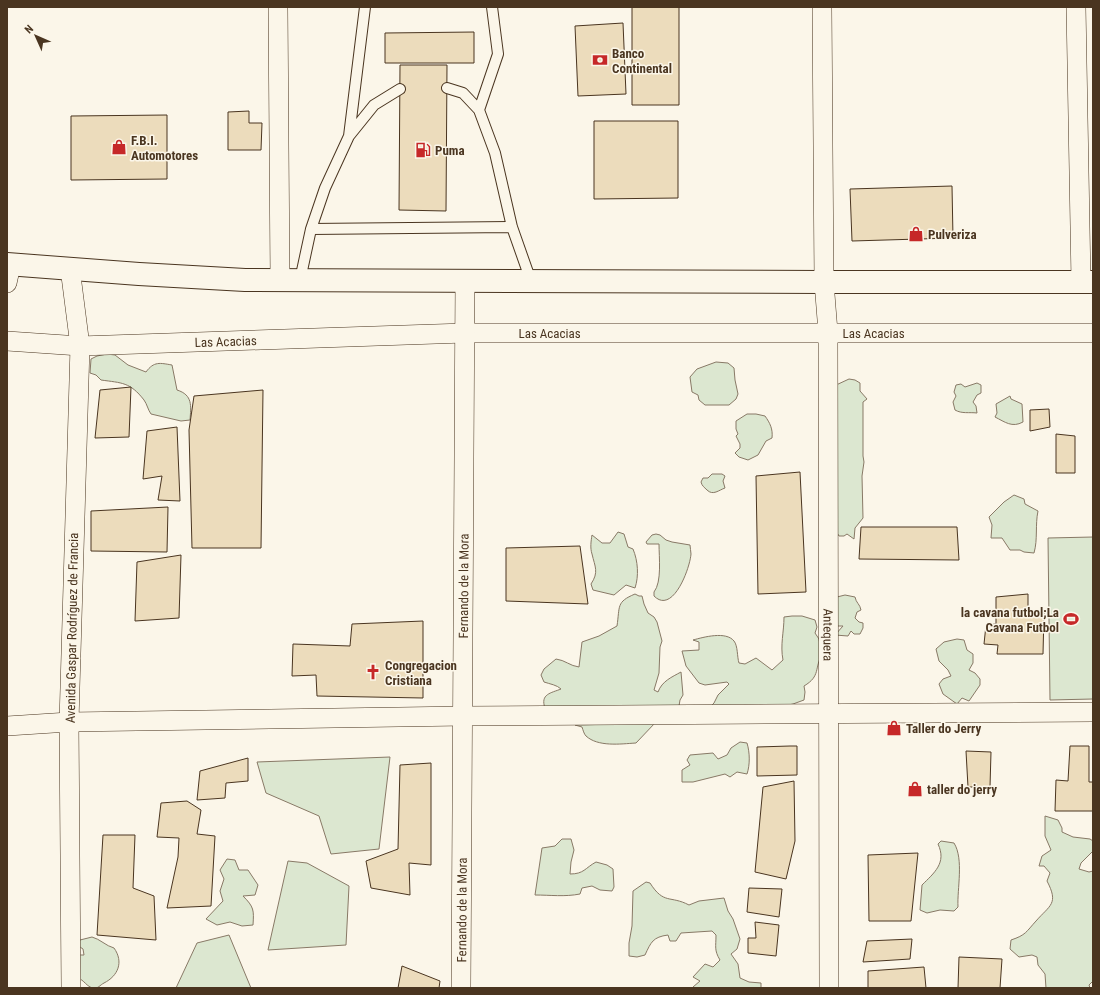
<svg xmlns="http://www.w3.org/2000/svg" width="1100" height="995" font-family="'Roboto Condensed',sans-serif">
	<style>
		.green { fill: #dce7d0; stroke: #887966 }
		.building { fill: #ecdcbc; stroke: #4a3520 }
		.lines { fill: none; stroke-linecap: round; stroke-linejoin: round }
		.lane-casing { stroke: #4a3520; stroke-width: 12 }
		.street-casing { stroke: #4a3520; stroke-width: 20 }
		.highway-casing { stroke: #4a3520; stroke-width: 24 }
		.lane { stroke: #fbf6e9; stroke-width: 10 }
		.street { stroke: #fbf6e9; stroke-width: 19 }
		.highway { stroke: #fbf6e9; stroke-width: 22 }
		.labels { text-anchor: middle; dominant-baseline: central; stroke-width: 3; stroke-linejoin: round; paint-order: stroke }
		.poi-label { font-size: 13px; font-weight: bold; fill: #4a3520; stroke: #fbf6e9; text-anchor: start }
		.street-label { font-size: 13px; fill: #4a3520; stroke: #fbf6e9 }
	</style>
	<rect width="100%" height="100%" fill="#fbf6e9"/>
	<path class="green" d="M107 354 115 355 128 365 146 372C154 361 160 363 172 365L177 390C193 395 191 406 190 420L181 421 151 414C148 410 147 404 144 400 130 382 122 383 101 380L96 375 90 373 91 359 97 356Z
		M716 362 728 363 734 368 735 380 738 394 736 399 729 405H705L699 400 698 395 692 392 690 377 697 369Z
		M849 379 855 380 860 383V391L867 399 863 402V456L864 462 862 476 863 518 855 528 854 539 847 534 844 536H839L833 526 834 386Z
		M977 383 981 385V393L977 395 973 402 976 406 977 413C969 412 962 414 955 410L953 402 956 396 954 392 956 385 961 384 965 387Z
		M1010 396 1011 399 1022 404 1023 422C1012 428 1005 422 995 417L997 413 996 404Z
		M747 414H756L765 416C770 423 773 429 772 438L766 441 758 455 748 460 739 457 735 453 740 448V444L736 436 738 434 736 429V421Z
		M712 474H722L725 476 723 481 725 488C719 490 713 496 707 490 704 487 702 486 701 482L703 478H708Z
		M1014 495 1024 499 1025 504 1038 511C1035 525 1038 539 1034 553L1024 552 1020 550H1010L1002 538H991L992 525 989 517 1004 502Z
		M618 532 624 534 628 547 633 549C638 561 639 576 635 588L626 585 614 595 593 590 591 584C599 572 595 567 592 554 590 548 591 541 592 535L602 543H610Z
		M656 534 660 535 666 540 672 542 690 545C690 548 691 551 691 554 690 568 673 615 654 596V592C662 582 659 557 659 544H647L646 542 652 535Z
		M1093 537V699L1050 700 1048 538Z
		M635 594 639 596H642L644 604 648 613 654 617 657 622 662 641 660 647 659 673 654 690 658 692C662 681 672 677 681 672L683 695 680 700 679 706 545 708C540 694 551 693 561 689 557 685 550 684 544 682L541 675 544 669 556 659C565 660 570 666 579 667L582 642 599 636 617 626C620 606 616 602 635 594Z
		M845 595 855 597C856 603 860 604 861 610L857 612 855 618 859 622 863 623V628L860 634H854L851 631 848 636 835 635 843 626H835L837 597Z
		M792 616H802L815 620 817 627 815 633 819 639 822 655C814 668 821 676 804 686L805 692 804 700 793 704 784 706 745 705 734 708 711 706 714 703 718 695 729 684 727 682 705 685 699 683 686 666 682 651 699 650V642L693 640C704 637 726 631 734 641 738 646 737 657 739 663L745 664 756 658 772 670 783 660C780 645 784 632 784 617Z
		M957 639 964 640 967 650 973 654V663L969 670 975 673 980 679V685L969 701 962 698 957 704 943 694 939 684 943 679 951 676 948 670 939 661 936 649 944 642Z
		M655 723 636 743C620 744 598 747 586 736 584 734 583 730 582 727L575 725Z
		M740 742 747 743C750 753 750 765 747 774L737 772 730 777 725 774 693 782H682V770L690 765 687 760 690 755 713 753 718 759 727 755 731 748Z
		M390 757 379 849 331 854 319 816 266 793 257 762Z
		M1045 816 1058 820 1062 828V832L1073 837 1090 839 1093 841V851L1081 863 1079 869 1089 872 1093 871V981L1089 985 1090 988H1046L1045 974 1038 965 1037 957 1032 955 1019 957 1010 949 1011 940C1026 935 1026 932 1036 921 1050 905 1059 904 1047 881L1050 873 1044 866H1039L1042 856 1051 850 1045 836Z
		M562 839H571L574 850 571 862 570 874C584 874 585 868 596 862L607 865 613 869 614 887 612 891 600 890 592 886 582 888 580 894C565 897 550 895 535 895L542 848 555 846Z
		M941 841 954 843C964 859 957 889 958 907L954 911 940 910 927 913 920 910 922 885C934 873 947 863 938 844Z
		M227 859 235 860 239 870H248L258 885 255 895 243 896C254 907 254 910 253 925L242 926 230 922 217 925 206 919 223 901 220 891 224 879 220 870Z
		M288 861 307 863 349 886 346 945 268 950Z
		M646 882 650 883C664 905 670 895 689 905L699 901 724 898 728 911 733 919 740 939 737 949 731 954 738 964 740 978 749 982 761 983V988H693V987L700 981 693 977 705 964 713 967 720 960C714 950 716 947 716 935L712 931 681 933 676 941H670L668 935C653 937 651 942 645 955L637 957 629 956V943L632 926 633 891Z
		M229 935 251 988H176L197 943Z
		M92 937C100 939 106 946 114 948 124 962 118 976 104 983 100 985 98 989 93 988 87 987 84 980 78 978L79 955H84L83 949 77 945 80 940Z"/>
	<path class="building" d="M632 7H679V105H632Z
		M623 23 626 94 578 96 575 26Z
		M474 32V63H385V33Z
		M400 65H447L446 211 399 210Z
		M249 111V123H262L261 150H228V112Z
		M167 115V179L71 180V116Z
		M594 121H678V198L594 199Z
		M952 186 953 238 852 241 850 189Z
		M131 387 129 437 95 438 100 390Z
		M263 390 261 548H192L189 430 194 396Z
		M1049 409 1050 427 1030 431V410Z
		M177 427 180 501 158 500 162 476 143 479 147 431Z
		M1056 434 1075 436V473H1056Z
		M800 472 806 592 758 594 756 476Z
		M168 507 167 552 91 551V511Z
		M861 527H957L959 560 859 559Z
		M580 546 588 604 506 601V548Z
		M181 555 179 618 135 621 137 562Z
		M1028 594V613H1044L1043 654H997L998 645 984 644 986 625 996 624V597Z
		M423 621V698L317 696 316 675 292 676 293 644 350 646 352 624Z
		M790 746H797V775L757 776V747Z
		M1070 746H1089V782H1093V811H1055L1056 780 1068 781Z
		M966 751 991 752 990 787H968Z
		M248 758V781L226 783 225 798 197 800 200 771Z
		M431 763V865L409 863 410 895 371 888 366 861 398 849 400 765Z
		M794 781 795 841 786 879 755 872 763 787Z
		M187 801 201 810 197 834 215 836 211 906 167 908 178 857 179 838 157 837 161 803Z
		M103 835H135L133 888 154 896 156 940 97 935Z
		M918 853 911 921H869L868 855Z
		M749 888 782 889 779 917 747 912Z
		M755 922 779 925 776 956 748 953V938H756Z
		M912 939 910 959 863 962 867 941Z
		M959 957 1002 959 1000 988H958Z
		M402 966 440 981 439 988H398Z
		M924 967 926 988H868V971Z"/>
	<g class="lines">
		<g class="lane-casing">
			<path id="lane" d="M447 88 463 93 479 110 495 153 512 227 531 281
				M479 110 498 54 492 7
				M349 136 365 7
				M311 229 512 227
				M300 280 311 229 325 188 349 136 374 105 400 89"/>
		</g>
		<g class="street-casing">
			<g id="street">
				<path d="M278 7 280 280"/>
				<path id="s1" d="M822 7 824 282 828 332 829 988"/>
				<path d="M1076 7 1081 281"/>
				<path d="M70 268 80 346 69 722 71 988"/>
				<path d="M7 283 11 265"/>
				<path id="s2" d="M7 341 80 346 465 333H1093"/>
				<path d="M7 726 69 722 463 716 1093 712"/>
				<path id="s3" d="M461 988 465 280"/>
			</g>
		</g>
		<g class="highway-casing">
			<path id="highway" d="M7 264 139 274 245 280 824 282H1093"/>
		</g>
		<use href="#lane" class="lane"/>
		<use href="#street" class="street"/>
		<use href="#highway" class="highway"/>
	</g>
	<defs>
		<g id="bank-bare" transform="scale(1.2)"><path d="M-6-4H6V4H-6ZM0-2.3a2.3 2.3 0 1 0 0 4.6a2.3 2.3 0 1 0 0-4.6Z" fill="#c62828" stroke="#fbf6e9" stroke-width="2.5" paint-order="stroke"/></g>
		<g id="shop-bare" transform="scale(1.2)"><path d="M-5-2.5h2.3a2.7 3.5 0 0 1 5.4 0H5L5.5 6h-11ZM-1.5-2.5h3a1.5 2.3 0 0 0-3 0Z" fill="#c62828" stroke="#fbf6e9" stroke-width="2.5" paint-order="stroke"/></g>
		<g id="fuel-bare" transform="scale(1.2)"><path d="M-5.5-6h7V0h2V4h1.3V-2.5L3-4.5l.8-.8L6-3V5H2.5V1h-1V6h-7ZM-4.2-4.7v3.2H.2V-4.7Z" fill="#c62828" stroke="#fbf6e9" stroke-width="2.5" paint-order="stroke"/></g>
		<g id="stadium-bare" transform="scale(1.2)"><path d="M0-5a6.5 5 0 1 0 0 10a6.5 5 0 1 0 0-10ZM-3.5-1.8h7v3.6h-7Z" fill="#c62828" stroke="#fbf6e9" stroke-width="2.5" paint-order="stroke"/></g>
		<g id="church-bare" transform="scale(1.2)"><path d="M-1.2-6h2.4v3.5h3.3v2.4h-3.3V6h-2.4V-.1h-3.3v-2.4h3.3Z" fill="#c62828" stroke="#fbf6e9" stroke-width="2.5" paint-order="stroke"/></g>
	</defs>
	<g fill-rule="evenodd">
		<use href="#bank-bare" x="600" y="60"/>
		<use href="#shop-bare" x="119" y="147"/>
		<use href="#fuel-bare" x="423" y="150"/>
		<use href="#shop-bare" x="916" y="234"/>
		<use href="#stadium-bare" x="1071" y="619"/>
		<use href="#church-bare" x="373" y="672"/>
		<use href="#shop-bare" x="894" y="728"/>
		<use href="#shop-bare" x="915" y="789"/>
	</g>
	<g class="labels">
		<g class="poi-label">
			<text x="612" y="53">Banco<tspan x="612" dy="15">Continental</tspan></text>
			<text x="131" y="140">F.B.I.<tspan x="131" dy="15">Automotores</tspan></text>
			<text x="435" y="150">Puma</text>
			<text x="928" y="234">Pulveriza</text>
			<text x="1059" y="612" text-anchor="end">la cavana futbol;La<tspan x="1059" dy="15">Cavana Futbol</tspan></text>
			<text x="385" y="665">Congregacion<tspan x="385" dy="15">Cristiana</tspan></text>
			<text x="906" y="728">Taller do Jerry</text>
			<text x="927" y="789">taller do jerry</text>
		</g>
		<g class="street-label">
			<text stroke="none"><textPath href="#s2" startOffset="543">Las Acacias</textPath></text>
			<text stroke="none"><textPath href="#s2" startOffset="867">Las Acacias</textPath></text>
			<text stroke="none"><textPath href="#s2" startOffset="219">Las Acacias</textPath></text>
			<text stroke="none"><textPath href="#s3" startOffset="402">Fernando de la Mora</textPath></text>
			<text transform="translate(72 628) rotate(-89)">Avenida Gaspar Rodríguez de Francia</text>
			<text stroke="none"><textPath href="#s1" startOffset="628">Antequera</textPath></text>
			<text stroke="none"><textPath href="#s3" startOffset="78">Fernando de la Mora</textPath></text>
		</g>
	</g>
	<rect width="1100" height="995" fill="none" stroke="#4a3520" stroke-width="16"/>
	<g transform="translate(36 36) rotate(315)" stroke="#fbf6e9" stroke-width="3" paint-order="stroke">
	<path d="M0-3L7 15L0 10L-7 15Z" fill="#4a3520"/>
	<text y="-6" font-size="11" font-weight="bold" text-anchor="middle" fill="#4a3520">N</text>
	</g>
</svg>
